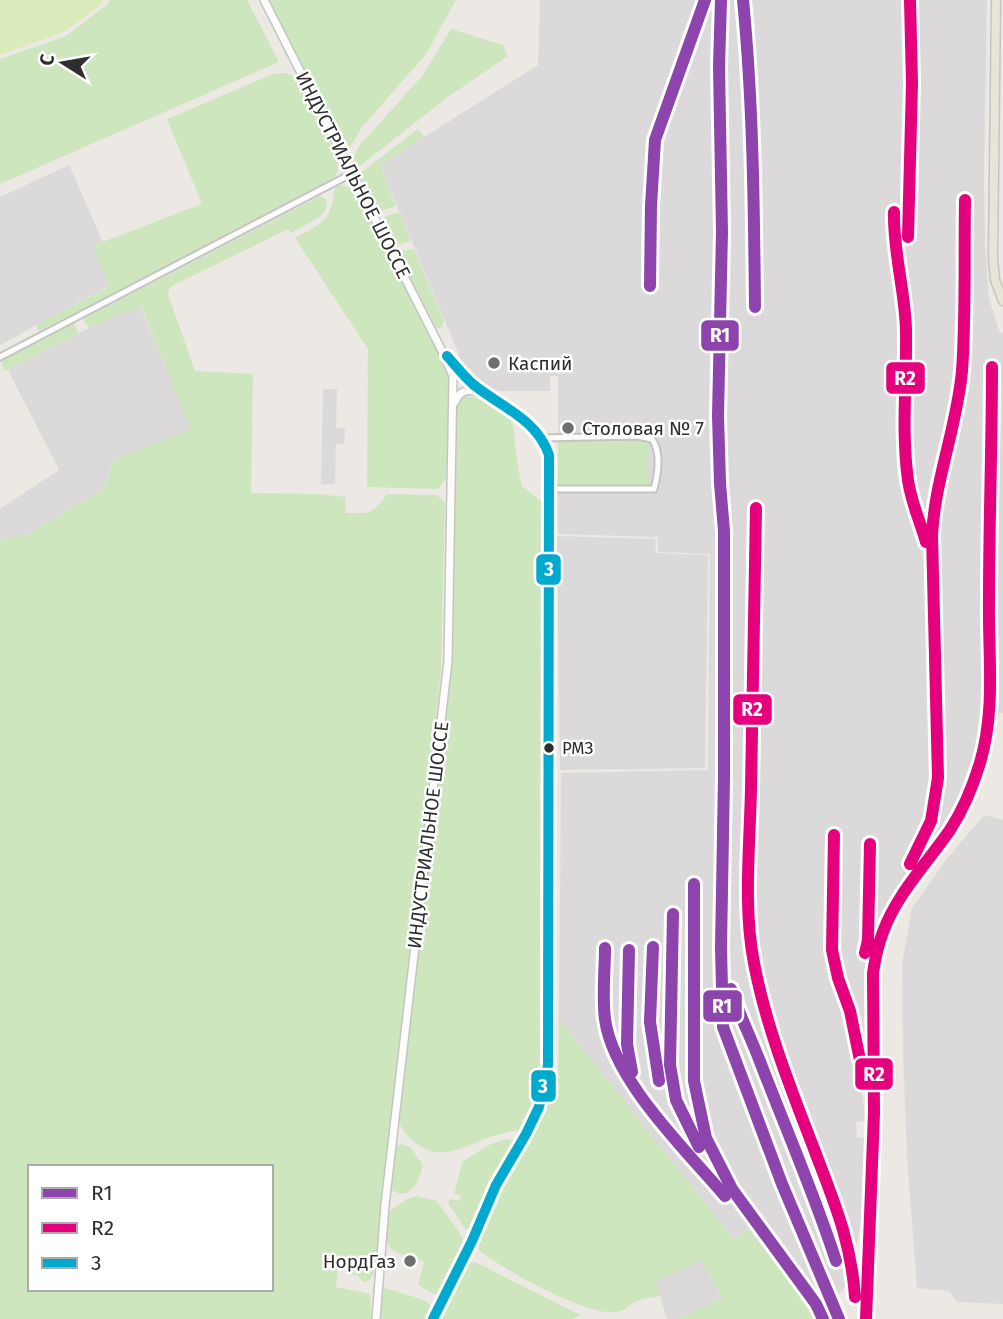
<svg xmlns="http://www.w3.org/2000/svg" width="1003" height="1319" font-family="'Fira Sans',sans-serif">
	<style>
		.industrial { fill: #dcd9db }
		.green { fill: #cee6be; fill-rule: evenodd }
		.pitch { fill: #d9eabb }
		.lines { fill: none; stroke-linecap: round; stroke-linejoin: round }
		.minor-casing { stroke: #c5c4c5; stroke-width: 9 }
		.secondary-casing { stroke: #c5c4c5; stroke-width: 10 }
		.primary-casing { stroke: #c6c5c4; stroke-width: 11 }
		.minor { stroke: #fcfcfb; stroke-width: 5 }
		.secondary { stroke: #fcfcfb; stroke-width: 7 }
		.primary { stroke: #e8e4d6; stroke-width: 8 }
		.bus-1-casing { stroke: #fff; stroke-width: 16 }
		.bus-1 { stroke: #00a9ce; stroke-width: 10 }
		.rail-1-casing { stroke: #fff; stroke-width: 18 }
		.rail-2-casing { stroke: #fff; stroke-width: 18 }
		.rail-1 { stroke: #8e44ad; stroke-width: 12 }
		.rail-2 { stroke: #e5007d; stroke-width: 12 }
		.poi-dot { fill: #706f6e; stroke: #fff; stroke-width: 2.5 }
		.bus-dot { fill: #2e2e2e; stroke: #fff; stroke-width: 2.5 }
		.labels { text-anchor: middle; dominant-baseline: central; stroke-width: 5; stroke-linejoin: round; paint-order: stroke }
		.bus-label { font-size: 17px; fill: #2e2e2e; stroke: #fff; text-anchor: start }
		.street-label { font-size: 19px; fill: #2e2e2e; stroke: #fff }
		.poi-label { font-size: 19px; fill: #2e2e2e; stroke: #fff; text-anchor: start }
		.line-badge { stroke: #fff; stroke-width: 2.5 }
		.badge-label { font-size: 19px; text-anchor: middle; font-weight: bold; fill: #fff }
	</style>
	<rect width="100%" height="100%" fill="#ece8e4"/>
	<path class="industrial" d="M540 0H987L984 173 985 245 989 299 1000 333 1003 332V713H999L987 761 970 807 916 889 895 925 886 948 880 972 878 1031 852 1033 864 1107V1121L856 1122 857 1137 864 1138 862 1217 850 1283 817 1314 748 1229 734 1239 559 1019 561 773 708 770 710 554 658 552V537L558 534V376H550V391H499L482 385 464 367 380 165 538 65Z
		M69 165 103 242 92 246 109 286 0 345V197Z
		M140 306 192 429 114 460 103 489 28 534 0 540V509L59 470 8 370 89 328Z
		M323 389H337L336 428H345L344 444H336L335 484 324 485 321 484Z
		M557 536 655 539 656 553 708 555 705 768 560 770Z
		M984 815 1003 820V1304L957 1302 949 1291 917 1288 907 1157 903 1053 902 964 912 908 949 856Z
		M701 1261 723 1298 679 1319H667L655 1281Z"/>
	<path class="green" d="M109 0H247L279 62 0 184V59L66 36 108 4Z
		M268 0H456L426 54 362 127 351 146H343Z
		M451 29 503 45 508 56 448 97 357 168 352 159 359 146 423 75Z
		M286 73 295 77 338 159V170L333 180 232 234 39 331 36 325 109 287 92 246 202 204 167 119 273 74Z
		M418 129 424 137 380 165 396 206 377 212 359 174Z
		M340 185C349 185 353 190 359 198L444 363 448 376 449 390 446 478 440 487 436 489 367 487 368 349 295 238C325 221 329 224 335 188Z
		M320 196 326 199 327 207 320 217 291 233 288 229 170 287 168 294 195 371 253 374 251 493 318 494 345 497 346 513C370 513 373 515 387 494L436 495 445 502 441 671 374 1273 370 1280 364 1282 356 1275 349 1274V1267L338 1266 336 1287 370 1294 371 1319H0V540L28 534 103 489 114 460 191 429 141 306 89 328 83 319ZM30 1167H271V1289H30Z
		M399 212 411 241 396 245 392 242 382 223 384 217Z
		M414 249 444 321 442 327 437 329 399 255 402 251Z
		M73 323 79 333 5 371 1 362 5 358Z
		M463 396C481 396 497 407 512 417L518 468 522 486 541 501V1079L524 1129C511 1131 499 1134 487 1138 462 1148 440 1162 416 1143 409 1137 402 1131 399 1122L451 665 455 409Z
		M558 441H645L650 445 647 467 650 485H558Z
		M559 1019 734 1239 748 1229 788 1276 820 1319H679L723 1298 701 1261 655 1281 660 1296C653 1298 645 1298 639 1300 630 1303 625 1312 615 1312 584 1315 504 1270 479 1250L477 1234 547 1098 556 1096 560 1087 558 1083Z
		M506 1139 513 1140 515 1144 472 1229 466 1230 448 1203 450 1199 460 1201 461 1196 454 1194 462 1162 489 1145Z
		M400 1144 410 1147 423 1165C419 1181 411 1203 390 1189L395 1148Z
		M417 1196 437 1201 463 1238V1245L438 1296 418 1285 424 1262C386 1249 384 1254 388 1212L407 1199Z
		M469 1262 477 1263 580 1315 573 1319H437L463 1264Z
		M385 1288 424 1300 431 1306 427 1319H379L381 1292Z"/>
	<path class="pitch" d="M0 0H102V4L64 32 0 55Z"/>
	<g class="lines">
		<g class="minor-casing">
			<path id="minor" d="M0 357 351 174
				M542 438 637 436 652 439C661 452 658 474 654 489H549"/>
		</g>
		<g class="secondary-casing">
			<path id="secondary" d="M264 0 442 351 453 376 448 661 385 1205 376 1319
				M455 402C460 389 471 388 482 394
				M433 1319 472 1241 496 1185 526 1134 539 1107 548 1065 549 455C537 419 501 407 474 384 464 376 455 366 447 356"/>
		</g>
		<g class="primary-casing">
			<path id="primary" d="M996 0 993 258 995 280 1003 301"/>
		</g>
		<use href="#minor" class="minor"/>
		<use href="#secondary" class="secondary"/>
		<use href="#primary" class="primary"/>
		<g class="bus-1-casing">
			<path id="bus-1" d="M433 1319 472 1241 496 1185 526 1134 539 1107 548 1065 549 455C537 419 501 407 474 385 464 377 456 366 447 356"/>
		</g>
		<use href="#bus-1" class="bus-1"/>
		<g class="rail-1-casing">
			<path id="rail-1" d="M721 0 719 67 722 232 718 416 720 483 724 531V777L721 948 723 1027 782 1184 839 1319
				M743 0C753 102 754 204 755 307
				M650 286 651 206 655 140 705 0
				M694 884V1081L706 1138 732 1189 816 1304 823 1319
				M673 914 670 1065 676 1100 699 1147
				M653 947 650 1022 659 1081
				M605 948C605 971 602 996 605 1019 613 1080 685 1149 725 1196
				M629 950 627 1044 632 1072
				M731 989C739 1014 750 1036 759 1059 785 1127 814 1193 836 1261"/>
		</g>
		<g class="rail-2-casing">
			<path id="rail-2" d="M894 212C893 252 905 290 906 330 907 380 901 430 908 480 911 502 920 521 926 542
				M908 237 912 83 910 0
				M756 508C754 601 753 695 751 788 750 844 743 908 754 963 766 1027 791 1089 814 1149 834 1202 851 1240 855 1297
				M834 835 832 950 838 978 850 1011 860 1060
				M910 864 931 821 938 778 932 535C935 479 957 427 962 371 966 315 964 257 965 200
				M865 953 868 940 870 844
				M866 1319 874 1113 873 973C875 959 878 945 883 932 897 894 927 863 950 830 963 810 973 786 980 763 996 709 988 655 989 600 989 522 992 445 992 367"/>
		</g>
		<use href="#rail-1" class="rail-1"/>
		<use href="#rail-2" class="rail-2"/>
	</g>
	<g class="poi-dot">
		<circle cx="494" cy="363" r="7"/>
		<circle cx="568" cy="428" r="7"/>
		<circle cx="410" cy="1261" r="7"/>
	</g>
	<circle class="bus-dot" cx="549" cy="748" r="6"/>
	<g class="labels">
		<g class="bus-label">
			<text x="562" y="748">РМЗ</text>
		</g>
		<g class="street-label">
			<text transform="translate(353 175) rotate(63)">ИНДУСТРИАЛЬНОЕ ШОССЕ</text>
			<text transform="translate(428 835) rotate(-83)">ИНДУСТРИАЛЬНОЕ ШОССЕ</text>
		</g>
		<g class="poi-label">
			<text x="508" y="363">Каспий</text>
			<text x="582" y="428">Столовая № 7</text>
			<text x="396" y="1261" text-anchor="end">НордГаз</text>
		</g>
	</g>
	<g class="line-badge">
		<rect x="700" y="319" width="40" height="33" rx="7" fill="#8e44ad"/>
		<rect x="885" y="361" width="41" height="34" rx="7" fill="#e5007d"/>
		<rect x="535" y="553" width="27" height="33" rx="7" fill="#00a9ce"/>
		<rect x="732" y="693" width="41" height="33" rx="7" fill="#e5007d"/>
		<rect x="702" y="989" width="41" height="34" rx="7" fill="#8e44ad"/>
		<rect x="854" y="1057" width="40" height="34" rx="7" fill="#e5007d"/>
		<rect x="530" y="1069" width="27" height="34" rx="7" fill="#00a9ce"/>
	</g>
	<g class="badge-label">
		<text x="720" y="342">R1</text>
		<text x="905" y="385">R2</text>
		<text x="549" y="576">3</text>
		<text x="752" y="716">R2</text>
		<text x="722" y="1013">R1</text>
		<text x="874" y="1081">R2</text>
		<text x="543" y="1093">3</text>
	</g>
	<rect x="28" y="1165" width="245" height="126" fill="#ffffff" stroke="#ababab" stroke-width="2"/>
	<rect x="42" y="1188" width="35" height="10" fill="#8e44ad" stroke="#ababab" stroke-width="2"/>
	<text x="91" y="1200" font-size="21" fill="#2e2e2e">R1</text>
	<rect x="42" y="1223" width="35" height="10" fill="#e5007d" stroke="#ababab" stroke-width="2"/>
	<text x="91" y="1235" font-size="21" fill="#2e2e2e">R2</text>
	<rect x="42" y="1258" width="35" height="10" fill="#00a9ce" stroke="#ababab" stroke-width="2"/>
	<text x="91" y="1270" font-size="21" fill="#2e2e2e">3</text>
	<g transform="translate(63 63) rotate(281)" stroke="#ffffff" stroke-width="5" paint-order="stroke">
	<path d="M0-5L12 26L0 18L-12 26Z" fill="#2e2e2e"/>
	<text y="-10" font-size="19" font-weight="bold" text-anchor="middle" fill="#2e2e2e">С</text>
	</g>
</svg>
